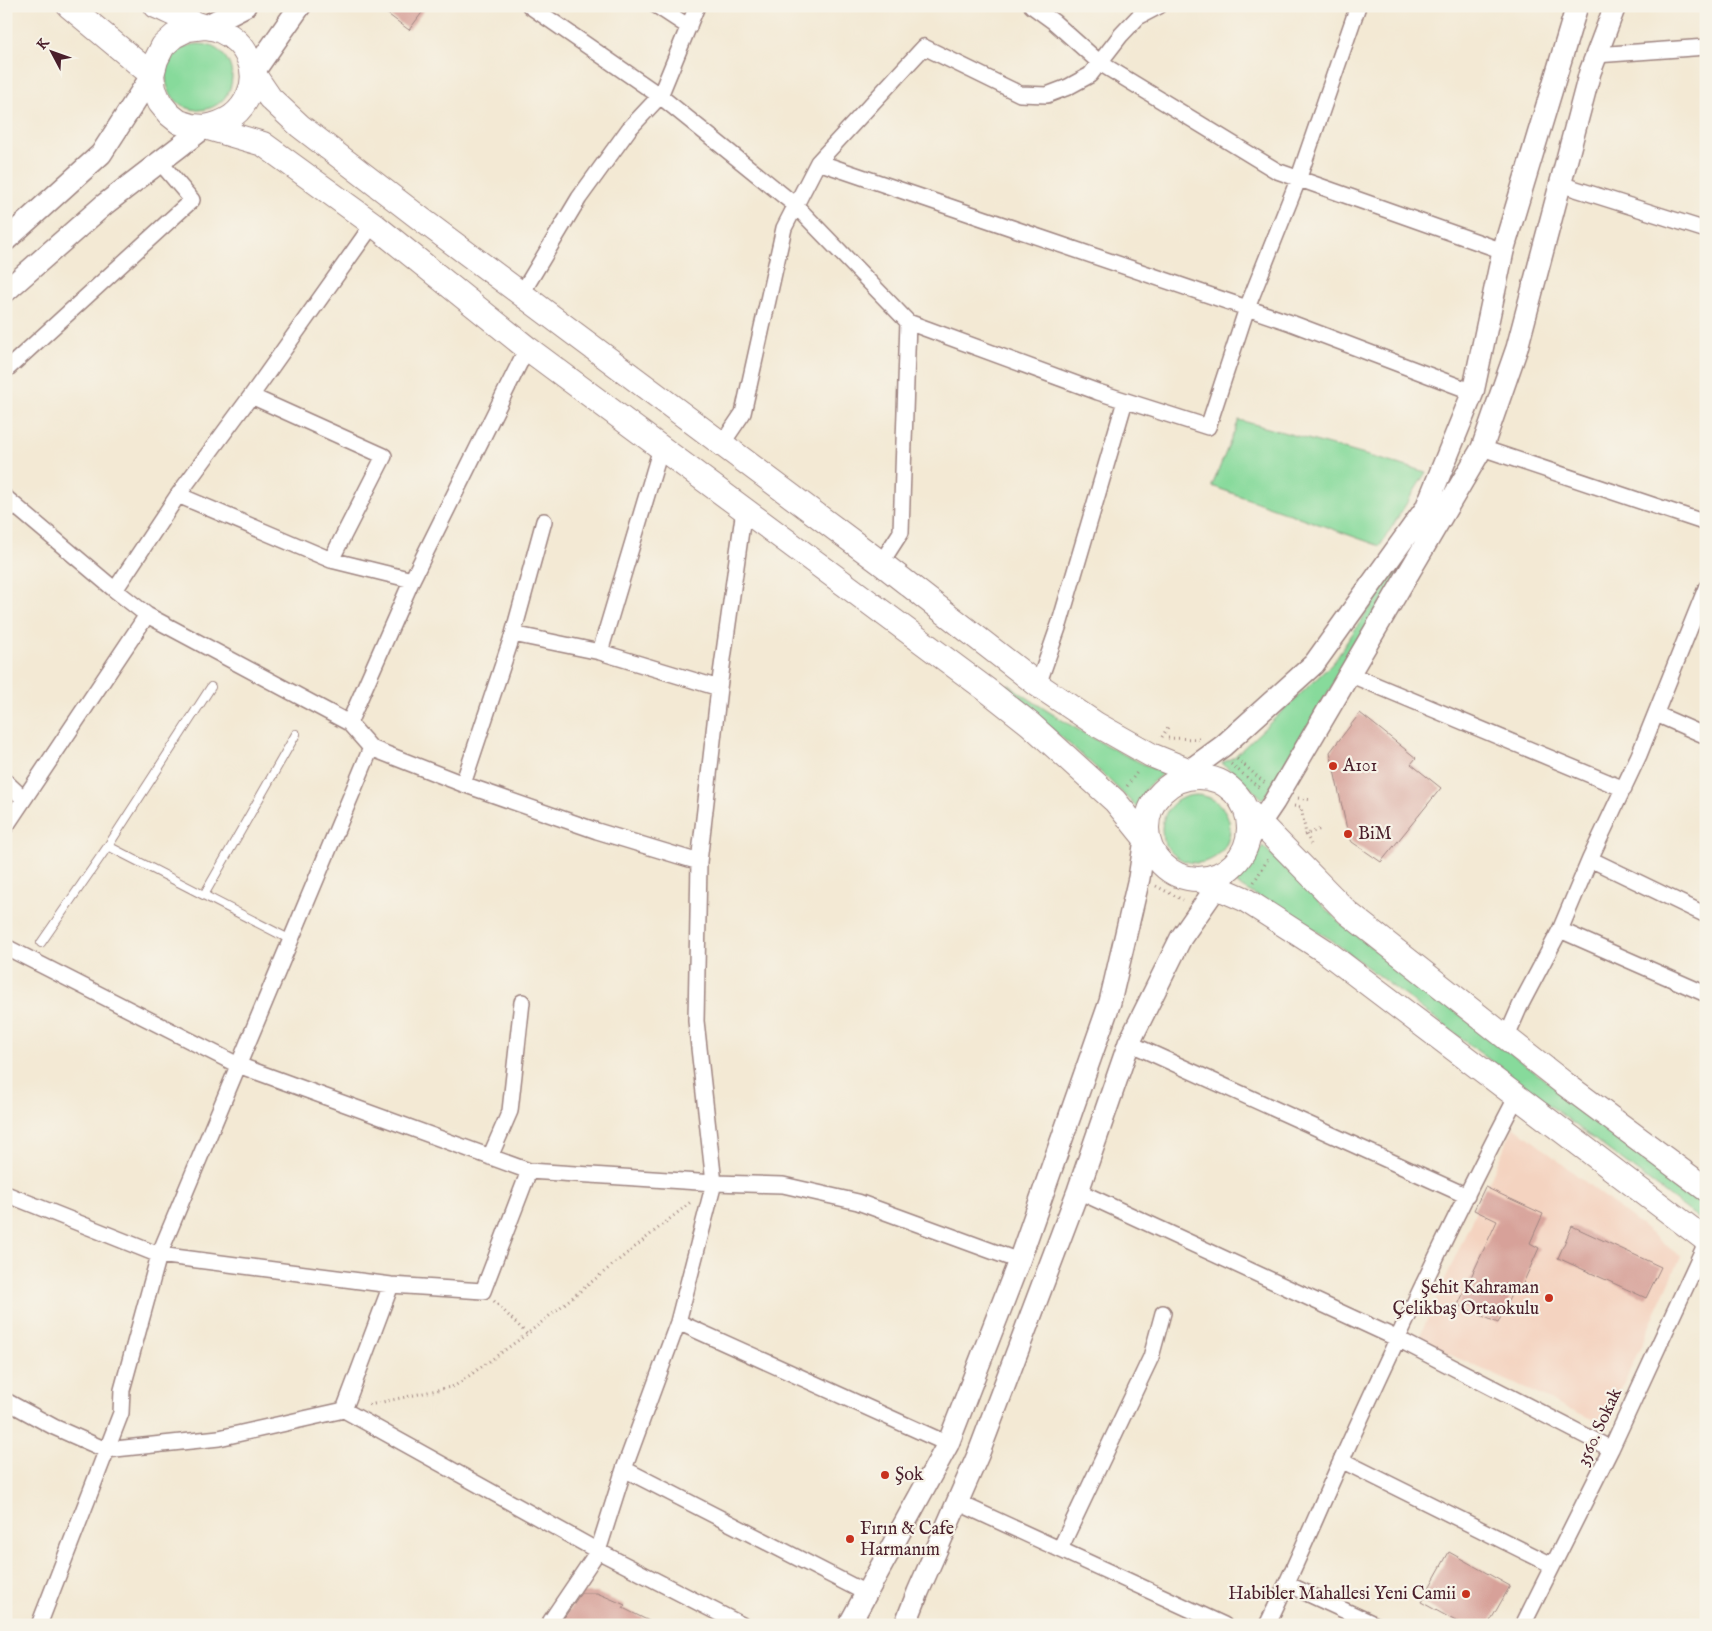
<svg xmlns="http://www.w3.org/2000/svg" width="1712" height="1631" font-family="'IM FELL English',serif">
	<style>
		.built { fill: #f4d3c0 }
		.green { fill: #87da9b; stroke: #687c63 }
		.building { fill: #d7a199 }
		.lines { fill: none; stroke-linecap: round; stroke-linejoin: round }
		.lane-casing { stroke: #9e8480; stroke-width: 10 }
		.street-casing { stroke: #9e8480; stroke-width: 18 }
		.secondary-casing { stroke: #9e8480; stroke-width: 24 }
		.primary-casing { stroke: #9e8480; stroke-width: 26 }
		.path { stroke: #9e8480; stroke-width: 3; stroke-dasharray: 1 4; stroke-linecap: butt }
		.lane { stroke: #fff; stroke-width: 8 }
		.street { stroke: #fff; stroke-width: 15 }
		.secondary { stroke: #fff; stroke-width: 21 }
		.primary { stroke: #fff; stroke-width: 24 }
		.poi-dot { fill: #c8321e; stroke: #f7f3e8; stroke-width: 2 }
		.labels { text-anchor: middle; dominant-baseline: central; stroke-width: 4.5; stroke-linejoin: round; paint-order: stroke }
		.poi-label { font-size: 18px; fill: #4a1f2b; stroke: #f7f3e8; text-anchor: start }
		.street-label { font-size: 18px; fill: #4a1f2b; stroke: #f7f3e8 }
	</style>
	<rect width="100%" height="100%" fill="#f7f3e8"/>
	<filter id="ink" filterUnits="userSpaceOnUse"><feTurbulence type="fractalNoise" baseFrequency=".02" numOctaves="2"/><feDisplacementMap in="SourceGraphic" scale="10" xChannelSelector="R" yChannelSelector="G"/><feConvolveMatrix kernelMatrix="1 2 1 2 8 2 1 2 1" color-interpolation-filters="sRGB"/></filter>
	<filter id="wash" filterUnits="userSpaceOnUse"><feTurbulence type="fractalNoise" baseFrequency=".0096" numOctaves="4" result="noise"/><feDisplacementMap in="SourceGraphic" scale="20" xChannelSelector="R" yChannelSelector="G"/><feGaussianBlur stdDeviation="1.12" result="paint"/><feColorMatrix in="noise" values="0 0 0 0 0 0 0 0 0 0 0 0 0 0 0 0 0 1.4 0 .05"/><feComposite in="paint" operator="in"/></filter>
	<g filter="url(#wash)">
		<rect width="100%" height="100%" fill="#f3e9d4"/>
		<path class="built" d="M1514 1126 1681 1257 1605 1425 1418 1340Z"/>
		<path class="green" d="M166 77a33 33 0 1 1 66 0a33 33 0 1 1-66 0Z
			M1239 420 1426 472 1380 546 1212 486Z
			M1432 515 1341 671 1263 799 1222 763 1234 757 1332 664Z
			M1008 684C1056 719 1109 749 1163 773L1146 788 1137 808C1096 765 1051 727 1003 691Z
			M1162 829a34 34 0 1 1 68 0a34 34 0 1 1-68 0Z
			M1263 846 1340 923 1706 1203V1224L1330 939 1235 883 1252 867Z"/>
		<g id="blocks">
			<path class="building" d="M377 6H427L409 30Z
				M1360 713 1416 758 1411 764 1441 788 1381 862 1352 842 1348 834 1330 752Z
				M1485 1187 1543 1214 1530 1243 1539 1248 1521 1288 1515 1286 1498 1323 1458 1305 1497 1221 1474 1210Z
				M1572 1226 1661 1267 1646 1298 1558 1258Z
				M1449 1552 1510 1586 1488 1625H1463L1421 1602Z
				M581 1593H597L625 1605 623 1608 657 1625H559Z"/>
		</g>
	</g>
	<g filter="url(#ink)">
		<use href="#blocks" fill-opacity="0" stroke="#9e8480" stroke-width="1"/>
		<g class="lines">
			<g class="lane-casing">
				<path id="lane" d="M108 846 291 940
					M204 895 296 734
					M41 943 108 846 211 687"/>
			</g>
			<g class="street-casing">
				<path id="street" d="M530 6 660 96 795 205 908 322
					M657 6 689 27
					M1032 6 1054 22 1100 63 1277 171 1503 251
					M1596 55 1706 47
					M818 162 1291 323 1473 392
					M1560 184 1706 230
					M522 293 579 198 629 129 660 96 697 6
					M6 370 192 200 160 162
					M251 396 384 456 331 560
					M722 444 743 413 784 228 818 162 924 47 1020 94 1047 95 1068 87 1090 75 1121 35 1138 17 1159 6
					M1482 448 1706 523
					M178 495 331 560 412 580
					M6 498 115 590 147 615 349 723 371 748 463 784 597 831 699 862
					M881 563 901 532 908 322 1098 392 1208 427 1247 308 1298 180 1358 6
					M115 590 178 495 251 396 373 224
					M513 634 600 652 719 688
					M600 652 661 448
					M1349 674 1624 789
					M1038 685 1060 622 1125 401
					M1656 714 1706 736
					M349 723 412 580 527 348
					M6 782 24 799
					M463 784 513 634 544 521
					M6 826 147 615
					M1590 859 1706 915
					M1560 930 1706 994
					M6 947 238 1065 529 1171 714 1183 783 1185 858 1202 1019 1261
					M1506 1038 1520 1006 1560 930 1590 859 1639 755 1706 588
					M1129 1043 1467 1196
					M490 1157 510 1111 522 1002
					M1078 1191 1398 1339 1611 1449
					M6 1194 159 1255 391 1285 483 1291 529 1171
					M391 1285 344 1410 598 1551 742 1625
					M678 1322 948 1444
					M6 1401 54 1427 106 1450 219 1438 344 1410
					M1341 1460 1552 1565
					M624 1469 866 1593
					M957 1502 1224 1625
					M1060 1549 1151 1357 1163 1313
					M1287 1584 1376 1625
					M39 1625 121 1413 122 1390 159 1255 371 748
					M548 1625 598 1551 624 1469 678 1322 714 1183 696 1021 699 862 719 688 744 509
					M1267 1625C1294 1570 1317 1514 1342 1459 1397 1338 1454 1216 1516 1098
					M1523 1625 1611 1449 1706 1243"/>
			</g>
			<g class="secondary-casing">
				<path id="secondary" d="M204 27 245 6
					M253 73 300 6
					M6 240 101 154 152 75
					M6 291 105 204 205 127
					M1171 784 1223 746 1314 664 1426 508 1473 392 1503 251 1577 6
					M1247 842 1274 802 1482 448 1517 348 1590 72 1615 6
					M849 1625 948 1444 1019 1261 1110 1002 1139 878 1147 827
					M905 1625 918 1592 978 1455 1078 1191 1129 1043 1181 938 1229 869"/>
			</g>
			<g class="primary-casing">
				<path id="primary" d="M69 6 152 75
					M156 6C172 13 187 21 202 26 208 28 215 28 221 31 245 42 260 69 249 94 241 114 226 123 205 127
					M204 27 188 29 174 36 163 46 156 60 152 75 154 89 160 103 169 114 179 122 192 126 205 127 263 144 373 224 527 348 987 690 1030 724 1115 801 1149 843
					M253 73 270 98 300 126 421 219 881 563 1038 685 1096 724 1151 755 1205 777
					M1147 828a51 51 0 1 1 102 0a51 51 0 1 1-102 0Z
					M1245 808 1348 913 1565 1084 1706 1189
					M1198 879 1244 899 1325 951 1706 1240"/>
			</g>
			<path class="path" d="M1162 737 1168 727
				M1168 738 1199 739
				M1237 759 1265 783
				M1231 764 1261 789
				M1127 786 1138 771
				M1298 798 1312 800
				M1294 806 1301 807 1306 834 1311 844
				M1304 835 1321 829
				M1254 882 1268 859
				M1156 886 1183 900
				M494 1301 527 1334
				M369 1405 455 1386 527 1334 692 1201"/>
			<use href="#lane" class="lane"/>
			<use href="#street" class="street"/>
			<use href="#secondary" class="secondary"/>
			<use href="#primary" class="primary"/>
		</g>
	</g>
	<g class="poi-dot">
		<circle cx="1333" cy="766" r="5"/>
		<circle cx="1348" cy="834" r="5"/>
		<circle cx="1549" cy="1298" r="5"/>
		<circle cx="885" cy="1475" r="5"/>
		<circle cx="850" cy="1539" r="5"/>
		<circle cx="1466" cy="1594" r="5"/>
	</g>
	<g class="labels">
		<g class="poi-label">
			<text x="1343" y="766">A101</text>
			<text x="1358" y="834">BiM</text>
			<text x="1539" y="1288" text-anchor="end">Şehit Kahraman<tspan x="1539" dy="21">Çelikbaş Ortaokulu</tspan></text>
			<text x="895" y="1475">Şok</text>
			<text x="860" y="1529">Fırın &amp; Cafe<tspan x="860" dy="21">Harmanım</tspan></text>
			<text x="1456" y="1594" text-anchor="end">Habibler Mahallesi Yeni Camii</text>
		</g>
		<g class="street-label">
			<text transform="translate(1600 1427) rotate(-65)">3560. Sokak</text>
		</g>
	</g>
	<rect width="1712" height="1631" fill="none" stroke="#f7f3e8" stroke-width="25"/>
	<g transform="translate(52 52) rotate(311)" stroke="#f7f3e8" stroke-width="4" paint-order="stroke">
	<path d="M0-4L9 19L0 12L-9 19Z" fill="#4a1f2b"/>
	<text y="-8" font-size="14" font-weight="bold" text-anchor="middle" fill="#4a1f2b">K</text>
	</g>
</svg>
